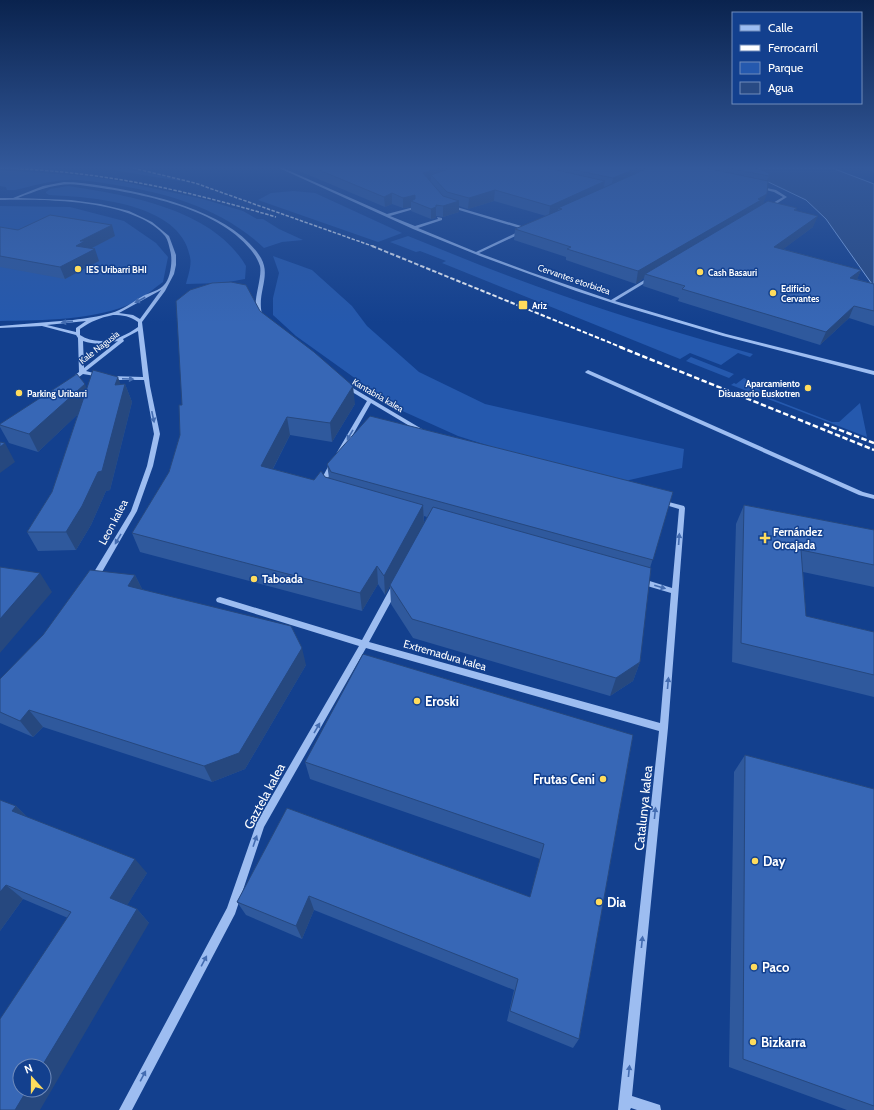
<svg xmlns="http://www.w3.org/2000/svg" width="874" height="1110" font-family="Cabin,sans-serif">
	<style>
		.green { fill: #2559ae }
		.water { fill: #284a84; stroke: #8fb7f4 }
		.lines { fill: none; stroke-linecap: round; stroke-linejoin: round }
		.minor { fill: #9dbdf1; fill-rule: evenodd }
		.rail-far2 { stroke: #fff; stroke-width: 1.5; stroke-dasharray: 3.5 1.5; stroke-linecap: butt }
		.rail-far1 { stroke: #fff; stroke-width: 2; stroke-dasharray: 4.5 2; stroke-linecap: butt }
		.rail { stroke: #fff; stroke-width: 2.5; stroke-dasharray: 5.5 2.5; stroke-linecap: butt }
		.wall { fill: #2f599d; fill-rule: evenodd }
		.shaded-wall { fill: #26487f }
		.building { fill: #3767b6; stroke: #26487f }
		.oneway { fill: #436cb1 }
		.poi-dot { fill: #ffdc5d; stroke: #13408e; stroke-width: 1.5 }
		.labels { text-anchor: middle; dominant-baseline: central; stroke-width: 3; stroke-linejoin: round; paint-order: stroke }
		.far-poi-label { font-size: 9px; font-weight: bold; fill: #fff; stroke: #13408e; text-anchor: start }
		.far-street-label { font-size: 9px; fill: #fff; stroke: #13408e }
		.street-label { font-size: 11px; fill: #fff; stroke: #13408e }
		.poi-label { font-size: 11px; font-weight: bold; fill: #fff; stroke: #13408e; text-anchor: start }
		.near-poi-label { font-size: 13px; font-weight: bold; fill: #fff; stroke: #13408e; text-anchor: start }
		.near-street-label { font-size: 13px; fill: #fff; stroke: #13408e }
	</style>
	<rect width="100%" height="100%" fill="#13408e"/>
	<path class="green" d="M101 168C132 168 157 174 186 182Z
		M0 170 86 176 119 181 203 199 243 211 257 219H263L279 229 303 240 282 242 264 248C222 208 165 192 109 184 95 182 81 179 66 180 49 181 32 186 15 190H7L6 187 0 186Z
		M68 186C128 195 213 209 246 266L245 279 223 283 186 284C188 276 192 265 190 257 181 203 92 197 49 195L46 193V192L50 189Z
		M293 191 315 193 402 233 378 242 258 200 271 193Z
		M0 206 70 207 124 221 156 243 168 257 163 282C154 288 145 297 135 302 95 321 43 320 0 321Z
		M408 236C460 257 511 278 564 296 626 318 689 336 753 354L750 357 738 353 721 365 690 353 680 359 442 263 446 261 420 251 416 252 390 242Z
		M273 256 312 270 352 306 367 326 419 372 485 404 684 449 682 468 625 481 543 463 458 436 398 409 296 336 273 315V298L279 273Z
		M691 357 734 374 729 378 686 361Z
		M744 378 754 383 765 396 832 422H839L860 403 867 437 731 385 734 383 736 384Z"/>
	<path class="water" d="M739 168H832L874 184V287L826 219 806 200Z"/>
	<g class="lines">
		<path class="minor" d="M279 168H283L387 214 414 207V209L390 216 415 226 438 219 437 217 442 218V220L418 228 476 252 522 230H524V232L479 253 530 272 611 300 651 276H653V278L615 301 726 334 874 371V375L723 336 625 307 576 291 480 256 413 229Z
			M64 182C77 182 90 184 103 186 152 194 233 212 261 258 272 277 255 295 263 317L261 318C248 310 263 280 260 266 258 260 255 255 251 250 216 206 134 192 80 185 58 182 39 190 18 198L71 200 100 204 129 211 152 222 169 236 176 255V265L174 274 165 291 142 322 150 386 160 434 153 466 137 511 98 579H92L91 577 131 511 147 466 154 434 144 380H110L107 378 110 376 143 377 138 331 123 339 124 341 86 371 101 375V377L83 374 71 383 68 381 69 380 79 372 78 338 76 335 42 326 0 328V326C24 324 48 322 73 320 86 318 98 317 111 313 122 310 133 302 143 296 149 293 160 290 164 285 171 278 173 259 170 250 169 246 168 240 165 236 134 199 44 199 0 200V198H13L43 186ZM161 290 140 319 133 315 119 313ZM113 315C123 315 130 316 138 322V327C122 339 98 347 80 335V329C92 321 99 318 113 315ZM86 321 76 328V332L47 325ZM83 341C95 345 105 344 118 341L84 368Z
			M758 186 776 190 787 197 768 209H766V207L783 197 774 192 758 188Z
			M450 205 528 228 529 229 526 230 449 207Z
			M588 370 863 492 874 495V499L859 495 586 373 585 372Z
			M346 384 427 432 428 433 427 434H423L371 403 342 454 339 456 337 455 336 454 367 401 344 387 343 386Z
			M333 461 336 463 327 480 329 486 326 488 324 487 321 480 330 463Z
			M661 500 684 506 685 508 668 728 632 1096 660 1105 661 1110H637L631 1108 630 1110H618L659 731 366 648 264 827 235 914 132 1110H119L227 908 257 822 359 646 217 602 216 600 217 598 220 597 362 640 392 585H398L399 587 369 642 660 723 671 593 637 583 636 581 637 579 640 578 672 588 679 509 659 503 658 502Z"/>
		<path class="rail-far2" d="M0 168C99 171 182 189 276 217
			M133 168 195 183 375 247"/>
		<path class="rail-far1" d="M372 246 623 348"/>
		<path class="rail" d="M620 347 874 450
			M824 424 874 443"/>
	</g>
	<path class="wall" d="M195 168H211L208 169Z
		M292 168H756L769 176 767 181 763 204 797 208 796 210 813 227 783 249 861 270 857 279 874 284V326L849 318 820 345 678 301 679 298 643 286 644 278 636 284 566 260V257L514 240 515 229 546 216 494 201 468 209 459 206V212L443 217 436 216V218L431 219 411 211V207L403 208 392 204 385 207Z
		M863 168H874V172Z
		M0 227 18 230 115 236 92 248 99 261 65 279 0 267Z
		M260 311 355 404 332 442 290 435 273 469 314 480 325 477 329 478 327 464 673 492 650 568 640 662 633 681 610 696 413 638 391 604 390 586 385 595 378 584 362 611 140 552 132 533 169 472 180 435 182 405ZM424 516 427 517 424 523Z
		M125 384 132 402 110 490 106 491 91 525 76 550 38 551 27 532 52 492 78 414 38 452 9 443 0 427V424L87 389Z
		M744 505 874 530V587L803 572 806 616 874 632V697L732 662 736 524Z
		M135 575 142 589 306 665 245 769 212 782 43 727 33 737 0 723V679Z
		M633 735 579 1039 573 1048 507 1021 514 990 314 910 302 939 246 915 237 902 287 808 530 897 540 859 310 779 305 762Z
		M745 755 874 789V1110H847L729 1067 734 772Z
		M16 806 27 817 147 873 127 905 137 909 149 923 68 918 23 899 0 931Z"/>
	<path class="shaded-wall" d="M438 168H467L431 175V180L424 183 423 173Z
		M637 168H657L611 188 613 178Z
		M605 181 603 191 558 208V213L549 216 550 206Z
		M495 190 494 201 468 209 469 198Z
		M392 193V204L385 207 384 197Z
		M767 194 763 204 645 274 644 278 636 284 638 271Z
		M415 195V202L411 201V207L403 208V198Z
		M459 201V212L443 217V206Z
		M436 205V218L431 219V209Z
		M818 216 813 227 770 259 774 247Z
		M112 225 115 236 88 250 95 249 99 261 65 279 60 267 80 241Z
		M861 270 856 282 850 278Z
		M854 306 849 318 820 345 826 332Z
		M118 377 123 391 125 384 132 402 110 490 106 491 91 525 76 550 66 532 98 472 115 385Z
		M85 384 92 401 38 452 29 434Z
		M353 386 355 404 332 442 330 423Z
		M287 417 290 435 265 484 261 466Z
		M5 443 15 462 0 473V447Z
		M423 505 424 524 385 595 384 576Z
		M377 566 378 584 362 611 360 593Z
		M40 573 52 592 0 653V619Z
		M135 575 144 593 128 586Z
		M302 648 306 665 245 769 212 782 204 766Z
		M640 662 633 681 610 696 616 678Z
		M29 710 43 727 33 737 20 721Z
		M16 806 32 822 12 811Z
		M135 859 147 873 123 912 110 898Z
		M6 885 23 899 0 931V892Z
		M309 896 314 910 302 939 296 926Z
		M137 909 149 923 40 1110H15L27 1090H44V1066H42Z"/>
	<path class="building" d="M314 168H438L423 173 443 196 459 201 443 206 436 205V207L431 209 411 201 415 199V195L403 198 392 193 384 197Z
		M452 168H548L605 181 550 206 495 190 469 198 447 192 431 175Z
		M565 168H637L613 178Z
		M648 168H706L768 181 767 194 758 199 761 200 638 271 567 249 571 247 515 229 562 209 558 208Z
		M726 168H756L769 173V176Z
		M768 201 797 208 794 210 818 216 774 247 861 270 850 278 874 284V311L854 306 826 332 682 289 685 286 645 274Z
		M50 215 112 225 80 241H85L76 246 95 249 60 267 0 256V227L18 230Z
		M231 282 246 285 260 311 314 352 353 386 330 423 287 417 261 466 314 480 321 471 325 477 423 505 384 576 377 566 360 593 132 533 169 472 180 435 179 405H182L176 301 190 290 212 283Z
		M93 370 118 377 115 385 125 384 102 471 98 472 82 506 66 532H27L52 492Z
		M77 374 85 384 29 434 0 425V424Z
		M370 416 673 492 653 560 331 472 327 464Z
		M0 442 5 443 0 447Z
		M744 505 874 530V565L801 550 806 616 874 632V675L741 643Z
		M433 507 651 568 640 662 616 678 412 619 390 585Z
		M0 567 40 573 0 619Z
		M90 570 135 575 128 586 291 626 302 648 239 753 204 766 29 710 20 721 0 712V679L43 635Z
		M363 654 633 735 579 1039 510 1011 518 979 309 896 296 926 237 902 287 808 530 897 544 844 305 762Z
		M745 755 874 789V1106L743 1059Z
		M0 800 16 806 12 811 135 859 110 898 137 909 42 1066H20V1090H27L15 1110H0V1019L71 912 6 885 0 892Z"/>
	<defs><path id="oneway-solid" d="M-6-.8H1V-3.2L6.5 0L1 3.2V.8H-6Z"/></defs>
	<g class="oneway">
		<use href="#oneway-solid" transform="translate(140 300) rotate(152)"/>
		<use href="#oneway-solid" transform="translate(67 322) rotate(173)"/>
		<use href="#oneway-solid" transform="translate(128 379) rotate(3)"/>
		<use href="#oneway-solid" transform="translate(153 417) rotate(78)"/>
		<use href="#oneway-solid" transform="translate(350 435) rotate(120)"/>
		<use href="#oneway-solid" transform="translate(118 539) rotate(120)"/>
		<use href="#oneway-solid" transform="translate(679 539) rotate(-86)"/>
		<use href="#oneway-solid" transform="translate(660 587) rotate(16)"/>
		<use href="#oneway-solid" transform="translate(668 683) rotate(-85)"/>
		<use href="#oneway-solid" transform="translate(317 728) rotate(-60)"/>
		<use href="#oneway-solid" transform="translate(655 813) rotate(-84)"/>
		<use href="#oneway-solid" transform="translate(255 841) rotate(-71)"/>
		<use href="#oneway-solid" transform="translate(642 942) rotate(-84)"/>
		<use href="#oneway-solid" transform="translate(204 961) rotate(-62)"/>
		<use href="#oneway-solid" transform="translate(629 1071) rotate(-84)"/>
		<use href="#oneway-solid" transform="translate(143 1076) rotate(-62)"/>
	</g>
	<linearGradient id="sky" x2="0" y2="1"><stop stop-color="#0a234e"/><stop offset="0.52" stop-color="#33599b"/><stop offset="1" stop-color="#33599b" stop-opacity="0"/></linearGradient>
	<rect width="874" height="323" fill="url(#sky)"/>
	<g class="poi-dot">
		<circle cx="78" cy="269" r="4"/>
		<circle cx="700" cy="272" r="4"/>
		<circle cx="773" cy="293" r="4"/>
		<rect x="518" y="300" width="10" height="10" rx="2"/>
		<circle cx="808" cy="388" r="4"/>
		<circle cx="19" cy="393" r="4"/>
		<path d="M763 532h4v4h4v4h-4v4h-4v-4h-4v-4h4z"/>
		<circle cx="254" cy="579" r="4"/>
		<circle cx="417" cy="701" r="4"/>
		<circle cx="603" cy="779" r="4"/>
		<circle cx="755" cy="861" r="4"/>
		<circle cx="599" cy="902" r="4"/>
		<circle cx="754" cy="967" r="4"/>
		<circle cx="753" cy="1042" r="4"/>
	</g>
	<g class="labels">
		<g class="far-poi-label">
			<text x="86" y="269">IES Uribarri BHI</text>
			<text x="708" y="272">Cash Basauri</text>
			<text x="781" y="288">Edificio<tspan x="781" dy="10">Cervantes</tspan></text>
			<text x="532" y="305">Ariz</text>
			<text x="800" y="383" text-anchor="end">Aparcamiento<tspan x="800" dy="10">Disuasorio Euskotren</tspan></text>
			<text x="27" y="393">Parking Uribarri</text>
		</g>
		<g class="far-street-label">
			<text transform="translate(574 279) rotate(19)">Cervantes etorbidea</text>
			<text transform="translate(99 347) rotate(-38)">Kale Nagusia</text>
			<text transform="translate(378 395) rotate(30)">Kantabria kalea</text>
		</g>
		<g class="street-label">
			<text transform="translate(113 522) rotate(-62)">Leon kalea</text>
			<text transform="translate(445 655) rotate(16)">Extremadura kalea</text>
		</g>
		<g class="poi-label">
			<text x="773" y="532">Fernández<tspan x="773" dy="13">Orcajada</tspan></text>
			<text x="262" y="579">Taboada</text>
		</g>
		<g class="near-poi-label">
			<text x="425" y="701">Eroski</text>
			<text x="595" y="779" text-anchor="end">Frutas Ceni</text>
			<text x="763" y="861">Day</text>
			<text x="607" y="902">Dia</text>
			<text x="762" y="967">Paco</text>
			<text x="761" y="1042">Bizkarra</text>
		</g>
		<g class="near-street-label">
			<text transform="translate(264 796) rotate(-62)">Gaztela kalea</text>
			<text transform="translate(643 808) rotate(-84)">Catalunya kalea</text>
		</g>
	</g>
	<rect x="732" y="12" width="130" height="92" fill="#13408e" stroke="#718cbb"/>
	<rect x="740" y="25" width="20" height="6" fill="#9dbdf1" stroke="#718cbb"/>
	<text x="768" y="32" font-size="12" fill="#ffffff">Calle</text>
	<rect x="740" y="45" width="20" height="6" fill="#ffffff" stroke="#718cbb"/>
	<text x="768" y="52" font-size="12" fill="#ffffff">Ferrocarril</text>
	<rect x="740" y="62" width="20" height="12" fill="#2559ae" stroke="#718cbb"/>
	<text x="768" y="72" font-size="12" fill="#ffffff">Parque</text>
	<rect x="740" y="82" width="20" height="12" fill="#284a84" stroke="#718cbb"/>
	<text x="768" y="92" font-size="12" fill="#ffffff">Agua</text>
	<g transform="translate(32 1078) rotate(339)"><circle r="19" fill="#13408e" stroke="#718cbb"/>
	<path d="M0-3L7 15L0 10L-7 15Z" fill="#ffdc5d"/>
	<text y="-6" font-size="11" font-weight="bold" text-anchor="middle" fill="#ffffff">N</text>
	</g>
</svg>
